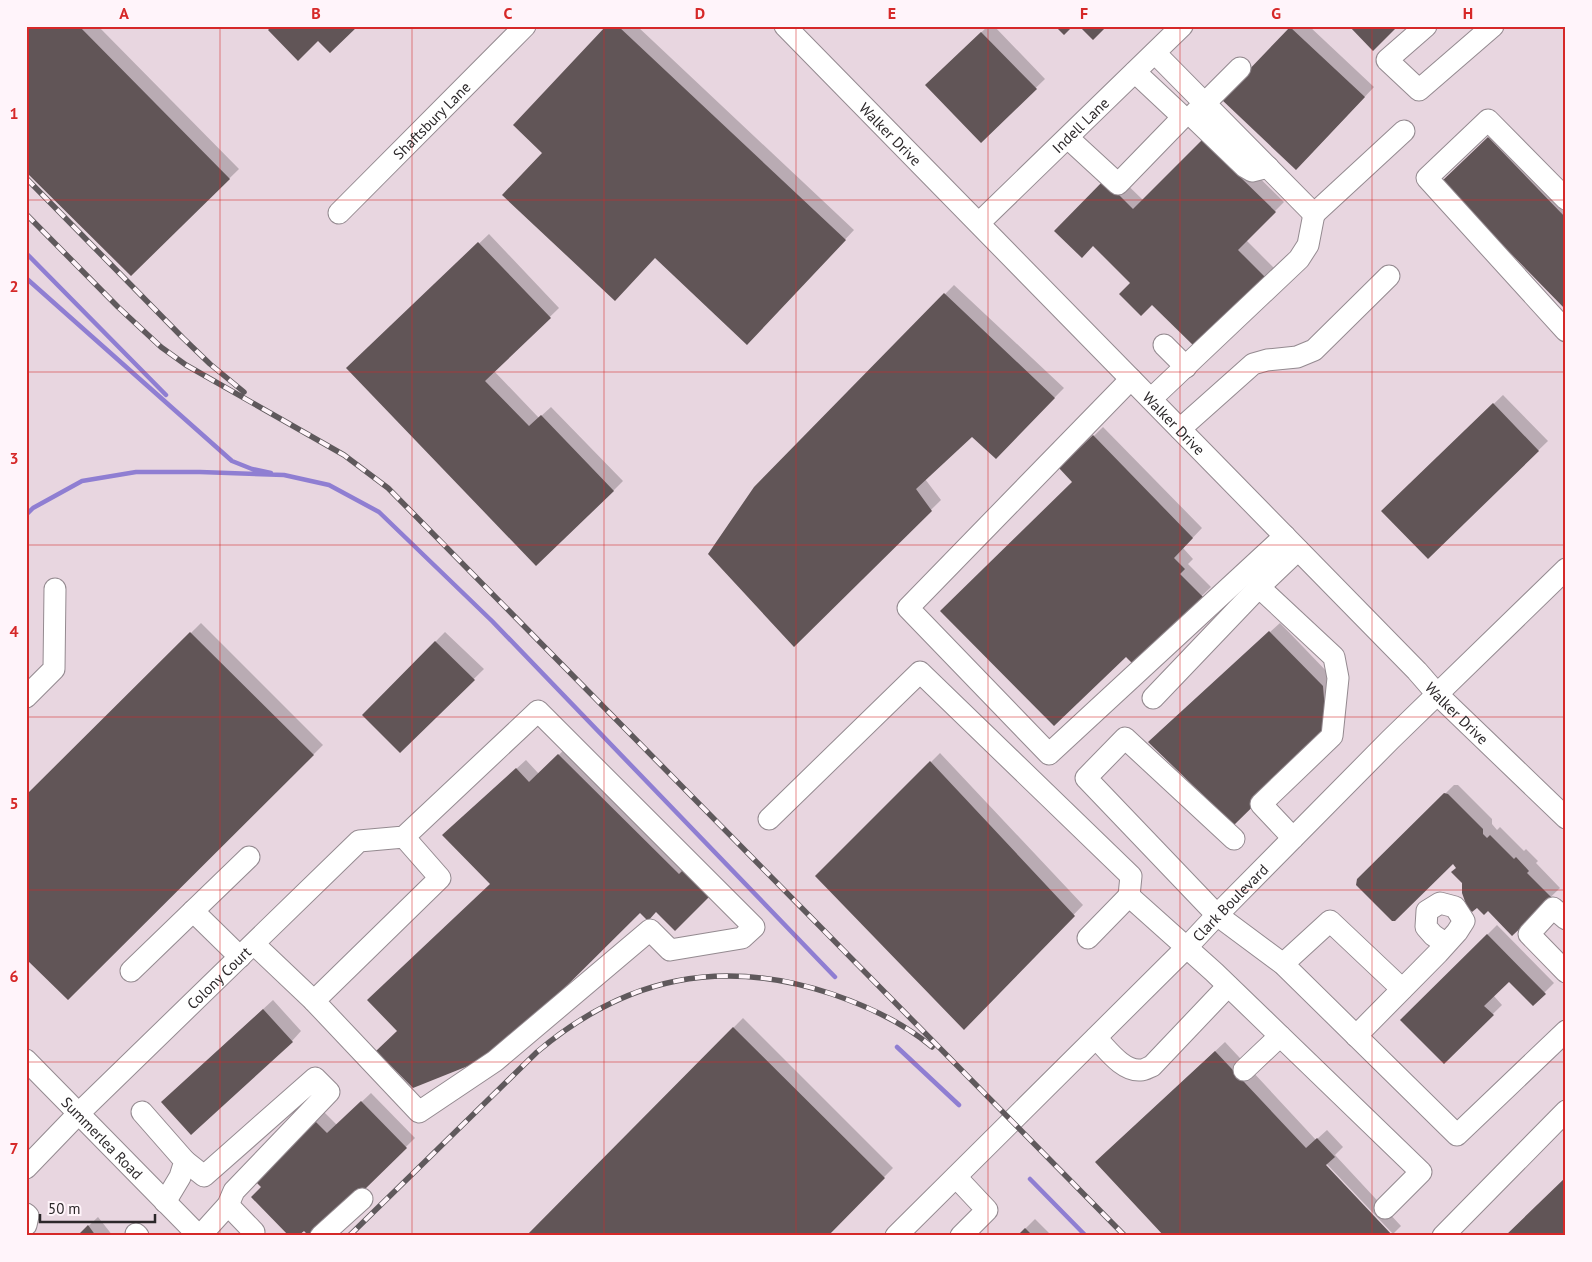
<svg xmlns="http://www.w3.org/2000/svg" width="1592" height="1262" font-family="'PT Sans',sans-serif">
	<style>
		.built { fill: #e8d6e0 }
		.shadow { fill: #0003 }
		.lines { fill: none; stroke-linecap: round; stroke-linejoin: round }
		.stream { stroke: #8f7ed2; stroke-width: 4.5 }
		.building { fill: #615557 }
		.minor-casing { stroke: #948a90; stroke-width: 23 }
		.minor { stroke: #fff; stroke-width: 21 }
		.rail-casing { stroke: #5f595c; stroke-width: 5.5 }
		.rail { stroke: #fff4fa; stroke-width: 4; stroke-dasharray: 11; stroke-linecap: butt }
		.grid { fill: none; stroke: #d62828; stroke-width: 1; stroke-opacity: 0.55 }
		.labels { text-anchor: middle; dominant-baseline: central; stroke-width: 5; stroke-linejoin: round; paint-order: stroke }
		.street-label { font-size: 15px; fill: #2c282a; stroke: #fff4fa }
		.neatline { fill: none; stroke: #d62828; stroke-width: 2 }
		.grid-label { font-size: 16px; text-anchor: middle; font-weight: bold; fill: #d62828 }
	</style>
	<rect width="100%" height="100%" fill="#f2e6ec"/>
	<path class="built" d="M26 26H1566V1236H26Z"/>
	<path class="shadow" d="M26 26H98L239 169 131 275Z
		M608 26H637L854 230 756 334 656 257 544 153Z
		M988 26H994L1045 79 981 141 926 85Z
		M1293 26H1309L1374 87 1306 159 1223 99Z
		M1498 129 1566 199V308L1443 182Z
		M1213 132 1284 202 1246 240 1275 269 1197 348 1132 283 1114 172 1144 201Z
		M489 234 559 308 494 371 539 418 551 407 623 481 613 491 358 359Z
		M954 285 1064 388 996 457 972 436 925 479 941 500 794 645 755 488Z
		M1503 395 1548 441 1428 557 1383 511Z
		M1103 427 1202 528 1183 548 1193 559 1188 564 1211 587 1133 662 1074 482 1061 468Z
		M201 623 323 745 68 999 26 797Z
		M1280 623 1332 677 1336 723 1159 732Z
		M445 632 484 669 400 751 363 715Z
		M569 745 689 866 640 911 399 1031 492 883 453 826 526 760 539 774Z
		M940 753 1083 905 964 1028 817 876Z
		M1454 785H1458L1492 819V824L1497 830 1500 827 1524 851 1526 849 1538 861 1536 863 1560 888 1512 934 1463 883 1458 868 1453 862 1368 870Z
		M1497 925 1554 983 1533 1004 1509 980 1493 995 1502 1005 1444 1062 1402 1020Z
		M273 1000 301 1031 292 1041 172 1093Z
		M743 1018 893 1168 826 1236H528Z
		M1225 1042 1316 1140 1327 1130 1343 1147 1335 1155 1401 1226 1393 1234 1323 1160 1106 1153Z
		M371 1093 415 1138 315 1236 304 1229 263 1187 323 1111 337 1125Z
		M98 1217 113 1236H78Z
		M1035 1219 1052 1236H1018Z"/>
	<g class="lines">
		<path class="stream" d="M26 253 166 395
			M26 278 232 461 252 469 271 473
			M26 515 33 508 82 481 136 472H200L284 475 329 485 379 512 492 621 835 977
			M897 1047 959 1105
			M1030 1179 1086 1236"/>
	</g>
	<path class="building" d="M26 26H79L230 179 131 276 26 172Z
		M272 26H358L330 53 318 41 298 61 268 30Z
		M606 26H618L846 240 747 345 655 258 615 301 502 195 542 153 513 125Z
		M1055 26H1073L1064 35Z
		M1079 26H1107L1093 40Z
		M1349 26H1398L1373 51Z
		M1290 27 1365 97 1296 170 1221 99Z
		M981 32 1037 89 981 143 925 85Z
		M1488 137 1566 218V310L1441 182Z
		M1202 140 1276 212 1238 250 1267 279 1197 349 1152 305 1141 316 1119 294 1130 283 1093 246 1082 258 1054 231 1104 180 1133 209Z
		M478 242 551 318 485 381 529 426 541 415 614 491 536 566 346 368Z
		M944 293 1055 398 996 459 972 437 916 489 932 511 794 647 708 554 754 487Z
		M1493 403 1539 451 1428 559 1381 511Z
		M1093 435 1193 538 1174 558 1185 569 1180 574 1203 597 1133 664 1126 657 1054 726 940 611 1072 482 1059 468Z
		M1269 631 1323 686 1327 734 1234 825 1148 742Z
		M190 632 314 755 68 1000 26 959V795Z
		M435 641 475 680 400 753 362 715Z
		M558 754 679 874 685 868 711 895 675 931 656 912 648 921 640 913 498 1054 413 1088 376 1051 397 1031 367 1000 490 884 442 835 516 768 529 782Z
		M930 761 1075 916 964 1030 815 876Z
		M1444 793 1448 794 1483 829V834L1487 838 1490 835 1514 859 1516 857 1529 871 1527 873 1552 898 1512 936 1488 911 1484 915 1477 908 1472 912 1467 907 1462 893V883L1451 872 1456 868 1453 864 1395 921H1392L1356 885 1357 879Z
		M1487 934 1546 994 1533 1006 1509 982 1484 1006 1494 1015 1444 1064 1400 1020Z
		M263 1009 293 1042 191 1135 161 1102Z
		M733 1027 885 1178 828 1236H526Z
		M1215 1051 1306 1148 1317 1138 1335 1157 1326 1165 1393 1236H1164L1095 1162Z
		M361 1101 407 1148 317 1236H309L304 1231 298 1236H289L251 1197 261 1187 252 1178 313 1119 327 1133Z
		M1566 1177V1236H1505Z
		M88 1225 96 1236H77Z
		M1025 1228 1033 1236H1017Z"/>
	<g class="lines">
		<g class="minor-casing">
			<g id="minor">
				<path id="s1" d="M785 26 1417 671 1437 694 1566 818"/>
				<path d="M1426 26 1387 60 1419 90 1493 26"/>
				<path d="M1155 53 1314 214 1404 131"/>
				<path d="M1195 113 1240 68"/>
				<path d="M1192 116 1245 167 1252 171 1268 167"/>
				<path d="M1068 138 1118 184 1183 117 1135 72"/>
				<path d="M1566 199 1488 120 1427 178 1566 331"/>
				<path id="s2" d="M339 213 525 26"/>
				<path id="s3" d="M979 223 1182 26"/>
				<path d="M1164 345 1186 367"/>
				<path d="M1131 379 908 608 1049 754 1285 536"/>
				<path d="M1151 399 1299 259 1308 245 1314 214"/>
				<path d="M1180 429 1253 364 1267 360 1297 357 1314 350 1389 276"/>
				<path d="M1259 587 1298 550"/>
				<path d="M26 697 54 669 55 589"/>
				<path d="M1153 698 1259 587 1334 657 1338 678 1332 736 1261 804 1293 838"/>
				<path d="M769 819 920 672 1131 876 1129 896"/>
				<path d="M1234 839 1125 738 1086 778 1217 915 1283 964 1457 1135 1566 1031"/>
				<path d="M193 911 240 957"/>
				<path d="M1566 919 1553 908 1529 934 1566 972"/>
				<path d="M1088 938 1129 896 1214 972 1421 1172 1385 1208"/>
				<path d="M254 944 314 1001"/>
				<path d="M1283 964 1330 921 1402 989"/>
				<path d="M131 971 249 857"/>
				<path d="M1356 1036 1438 953 1457 932 1464 921 1455 907 1440 903 1427 911 1426 927 1433 935 1446 944"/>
				<path d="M1096 1038C1107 1049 1123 1072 1141 1070 1145 1070 1149 1067 1152 1066L1228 986"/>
				<path id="s4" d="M26 1060 199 1236"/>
				<path d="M1244 1070 1280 1036"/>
				<path d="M142 1112 185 1161 180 1177 165 1202"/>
				<path d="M185 1161 204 1176 315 1078 329 1092 234 1191 228 1205 200 1236"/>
				<path id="s5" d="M26 1168 78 1114 359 841 404 837 440 878 314 1001 419 1112 495 1061 650 930 670 950 742 938 754 927 538 711 404 837"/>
				<path d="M956 1177 987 1210 961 1236"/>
				<path d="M228 1205 254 1232"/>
				<path d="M26 1214 28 1216 26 1225"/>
				<path d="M136 1234 138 1236"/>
				<path d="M321 1236 362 1199"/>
				<path id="s6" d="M896 1236 1186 948 1217 915 1390 740 1566 569"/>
				<path d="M1443 1236 1566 1111"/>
			</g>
		</g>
		<use href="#minor" class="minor"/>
		<g class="rail-casing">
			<path id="rail" d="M26 178 183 338 210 364 244 392
				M26 214 118 307 161 347 186 365 344 455 388 488 1125 1236
				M349 1236 537 1052C626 977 721 957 832 994 867 1006 904 1023 932 1047"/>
		</g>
		<use href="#rail" class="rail"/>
	</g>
	<path class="grid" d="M220 26V1236M412 26V1236M604 26V1236M796 26V1236M988 26V1236M1180 26V1236M1372 26V1236M26 200H1566M26 372H1566M26 545H1566M26 717H1566M26 890H1566M26 1062H1566"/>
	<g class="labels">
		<g class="street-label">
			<text stroke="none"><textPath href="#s2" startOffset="131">Shaftsbury Lane</textPath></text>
			<text stroke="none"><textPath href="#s3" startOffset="141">Indell Lane</textPath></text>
			<text stroke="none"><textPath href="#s1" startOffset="151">Walker Drive</textPath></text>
			<text stroke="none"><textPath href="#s1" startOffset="556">Walker Drive</textPath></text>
			<text stroke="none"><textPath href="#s1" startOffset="961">Walker Drive</textPath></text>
			<text stroke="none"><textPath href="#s6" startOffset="472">Clark Boulevard</textPath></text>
			<text stroke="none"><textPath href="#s5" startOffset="271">Colony Court</textPath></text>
			<text stroke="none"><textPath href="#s4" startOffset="109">Summerlea Road</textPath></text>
		</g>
	</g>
	<rect width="1592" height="1262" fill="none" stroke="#fff4fa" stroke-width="55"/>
	<path d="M40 1214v8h115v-8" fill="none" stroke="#2c282a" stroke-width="2.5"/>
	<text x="48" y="1214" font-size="15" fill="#2c282a" stroke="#fff4fa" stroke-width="4" paint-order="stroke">50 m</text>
	<rect x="28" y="28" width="1536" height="1206" class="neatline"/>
	<g class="grid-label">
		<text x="124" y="19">A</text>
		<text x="316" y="19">B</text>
		<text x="508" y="19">C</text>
		<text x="700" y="19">D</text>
		<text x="892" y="19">E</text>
		<text x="1084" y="19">F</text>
		<text x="1276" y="19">G</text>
		<text x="1468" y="19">H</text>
		<text x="14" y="119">1</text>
		<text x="14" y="292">2</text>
		<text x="14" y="464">3</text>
		<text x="14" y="637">4</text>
		<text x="14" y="809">5</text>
		<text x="14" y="982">6</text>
		<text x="14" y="1154">7</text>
	</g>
</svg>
